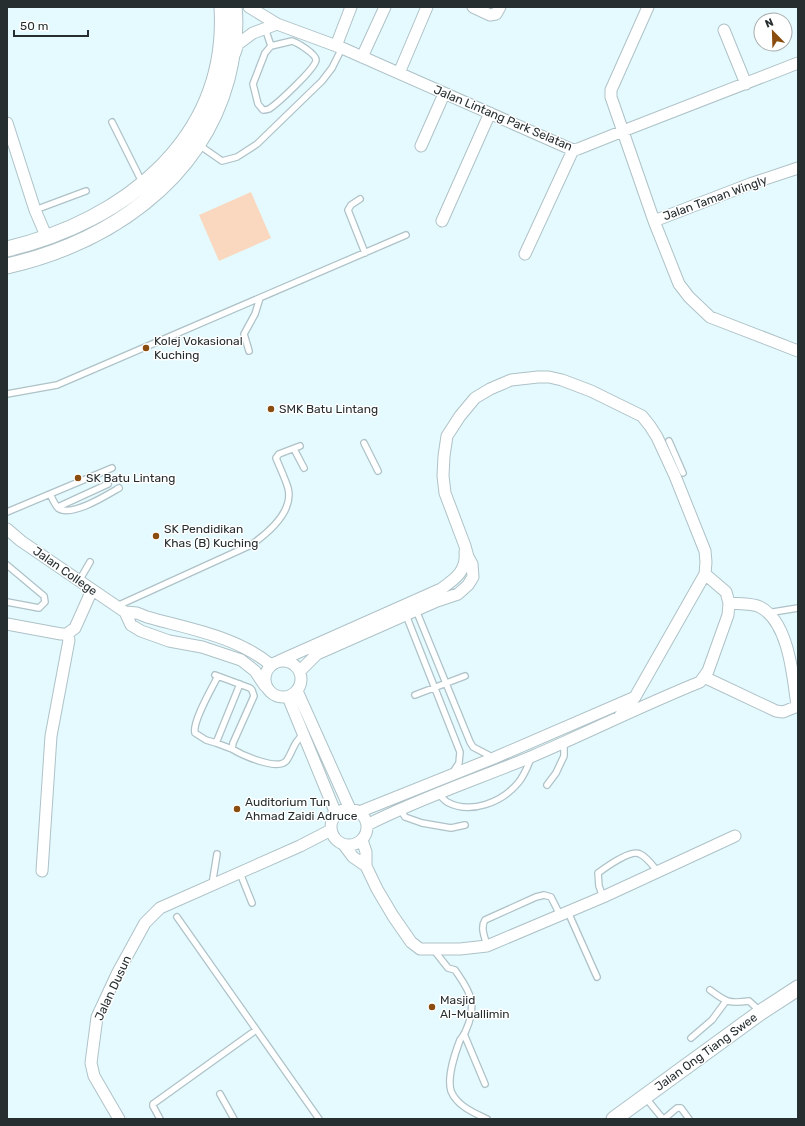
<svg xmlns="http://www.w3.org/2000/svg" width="805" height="1126" font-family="Rubik,sans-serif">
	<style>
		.green { fill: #f9d8bf }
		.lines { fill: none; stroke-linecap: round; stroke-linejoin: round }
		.service-casing { stroke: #aec2c7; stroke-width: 8 }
		.minor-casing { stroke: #aec2c7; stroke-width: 13 }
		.secondary-casing { stroke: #aec2c7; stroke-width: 17 }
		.service { stroke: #fff; stroke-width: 5.5 }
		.minor { stroke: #fff; stroke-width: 11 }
		.secondary { stroke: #fff; stroke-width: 15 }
		.poi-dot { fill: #8a4d0f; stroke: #fff; stroke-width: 1.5 }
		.labels { text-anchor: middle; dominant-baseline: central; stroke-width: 3; stroke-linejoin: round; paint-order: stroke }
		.street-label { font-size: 12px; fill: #262e30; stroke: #fff }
		.poi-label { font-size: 12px; fill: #262e30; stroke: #fff; text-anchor: start }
	</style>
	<rect width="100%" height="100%" fill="#e4fafe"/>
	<path class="green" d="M251 192 271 238 219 261 199 215Z"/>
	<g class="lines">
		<g class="service-casing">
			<path id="service" d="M265 28 271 46
				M292 41C298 43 316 54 316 60 316 68 277 104 269 109 266 110 266 110 263 110L258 104 253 84 265 53 271 46Z
				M112 122 142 182
				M199 145 222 161 237 157 257 144 322 81 332 68 342 48
				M360 199 351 205 348 210 365 253
				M35 210 86 191
				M249 351 244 334 255 314 260 298
				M7 394 57 385 406 235
				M669 441 683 473
				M364 443 378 471
				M294 449 304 468
				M50 494C52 498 55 505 58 508 71 518 107 495 119 488
				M58 507 108 484
				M7 512 112 468
				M7 565 44 596 45 602 39 608 7 602
				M79 581 90 562
				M117 606 251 545C268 533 294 511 288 488 285 478 280 468 276 458L279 454 300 446
				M416 610 470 742 473 747 494 758
				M767 613 798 608
				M406 615 460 752 459 763 453 772
				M215 675 250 688 252 690 254 696 233 743 232 749C242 755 279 772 287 760 294 749 293 743 304 734
				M218 676C212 688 192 722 195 733L206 740 216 743 240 684
				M415 695 465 676
				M216 743 232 749
				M547 785 556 773 564 756V742
				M438 794C441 796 444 800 447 802 471 815 502 802 518 783 524 776 528 766 531 758
				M400 809 405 817 422 823 451 828 465 825
				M240 873 252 903
				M212 885 217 854
				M603 897 599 886 598 873C606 867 631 849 640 854 648 858 653 866 658 872
				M568 912 597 977
				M177 917 319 1119
				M487 946C485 937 480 928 485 920L536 897 544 895 551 897 560 915
				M433 949 448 968 455 970C461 979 469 989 471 1000 473 1009 470 1022 466 1030 465 1034 462 1037 460 1040 455 1053 447 1078 451 1091 457 1106 474 1113 487 1119
				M710 990C726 1002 729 1004 749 1001L761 1012
				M464 1034 485 1084
				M691 1038 712 1020 726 1001
				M220 1094 234 1119
				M645 1097 663 1119
				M160 1119 153 1106V1104L256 1030
				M664 1119 677 1108H681L689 1119"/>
		</g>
		<g class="minor-casing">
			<path id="minor" d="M249 7 277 24 342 48 573 150 578 149 623 131 798 63
				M473 7 490 15 496 14 500 7
				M648 7 611 90V97L654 221 750 184 798 168
				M724 30 746 84
				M336 46 351 7
				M235 53 238 44 253 33 277 24
				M362 57 385 7
				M399 73 427 7
				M7 123 35 210 47 238
				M421 146 444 94
				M442 221 490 113
				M654 221 679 284 689 297 710 317 798 351
				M525 254 573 150
				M7 529 21 541 125 612
				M729 603C738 604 752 603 760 607 789 622 793 677 797 706
				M125 612 131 625 141 631 169 641 202 647 241 660 255 671 265 686
				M125 612 137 613 147 617C189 629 236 636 271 665
				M7 624 61 634H67L75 628 92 590
				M265 679a18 18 0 1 1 36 0a18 18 0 1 1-36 0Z
				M279 661 441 589C455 579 467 571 465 552
				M300 671 317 654 437 601 458 594 468 585 473 577 472 564 468 557 465 546 445 493 443 476 444 456 447 436 460 416 475 398 490 389 511 380 538 377H549L562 380 591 391 642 416 650 426 657 437 675 476 705 551 706 562 705 574 635 697 620 716
				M704 677 776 711 783 712 798 706
				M297 691 350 809
				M288 697 334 809V818
				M331 827a18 18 0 1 1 36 0a18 18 0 1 1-36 0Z
				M359 812 494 758 633 698
				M367 825C420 798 478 779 533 756 589 732 643 705 700 682L708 671 728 615 729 603 726 592 705 574
				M362 840 366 852V866
				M344 845 353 857 366 866 377 889 393 916 411 942 420 949H460L487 946 603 897 735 836
				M42 871 51 736 69 640 67 634
				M119 1119 94 1076 91 1063 97 1017 117 974 145 923 160 908 300 846 331 830"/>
		</g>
		<g class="secondary-casing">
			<path id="secondary" d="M7 249C125 221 230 139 222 7
				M7 266C107 243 199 182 227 79 233 55 237 32 234 7
				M614 1119 761 1012 798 988"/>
		</g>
		<use href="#service" class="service"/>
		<use href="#minor" class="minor"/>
		<use href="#secondary" class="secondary"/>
	</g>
	<g class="poi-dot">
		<circle cx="146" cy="348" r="4"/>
		<circle cx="271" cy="409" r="4"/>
		<circle cx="78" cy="478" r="4"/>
		<circle cx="156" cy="536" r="4"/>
		<circle cx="237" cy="809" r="4"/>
		<circle cx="432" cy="1007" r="4"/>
	</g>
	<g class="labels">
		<g class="street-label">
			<text transform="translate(503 118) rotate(23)">Jalan Lintang Park Selatan</text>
			<text transform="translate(715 198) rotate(-20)">Jalan Taman Wingly</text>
			<text transform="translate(65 571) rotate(35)">Jalan College</text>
			<text transform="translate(113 988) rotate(-65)">Jalan Dusun</text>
			<text transform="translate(706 1052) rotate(-36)">Jalan Ong Tiang Swee</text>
		</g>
		<g class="poi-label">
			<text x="154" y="341">Kolej Vokasional<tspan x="154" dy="14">Kuching</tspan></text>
			<text x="279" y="409">SMK Batu Lintang</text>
			<text x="86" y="478">SK Batu Lintang</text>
			<text x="164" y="529">SK Pendidikan<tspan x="164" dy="14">Khas (B) Kuching</tspan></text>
			<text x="245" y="802">Auditorium Tun<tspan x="245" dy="14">Ahmad Zaidi Adruce</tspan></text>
			<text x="440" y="1000">Masjid<tspan x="440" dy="14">Al-Muallimin</tspan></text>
		</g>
	</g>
	<rect width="805" height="1126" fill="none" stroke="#262e30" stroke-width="16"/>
	<g transform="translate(773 32) rotate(337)"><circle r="19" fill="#ffffff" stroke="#a8abac"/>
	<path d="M0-3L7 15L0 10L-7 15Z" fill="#8a4d0f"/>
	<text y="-6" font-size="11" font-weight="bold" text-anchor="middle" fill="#262e30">N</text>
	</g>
	<path d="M14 30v6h74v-6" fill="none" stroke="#262e30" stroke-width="2"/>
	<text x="20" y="30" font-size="12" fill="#262e30" stroke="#ffffff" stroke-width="3" paint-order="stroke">50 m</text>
</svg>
